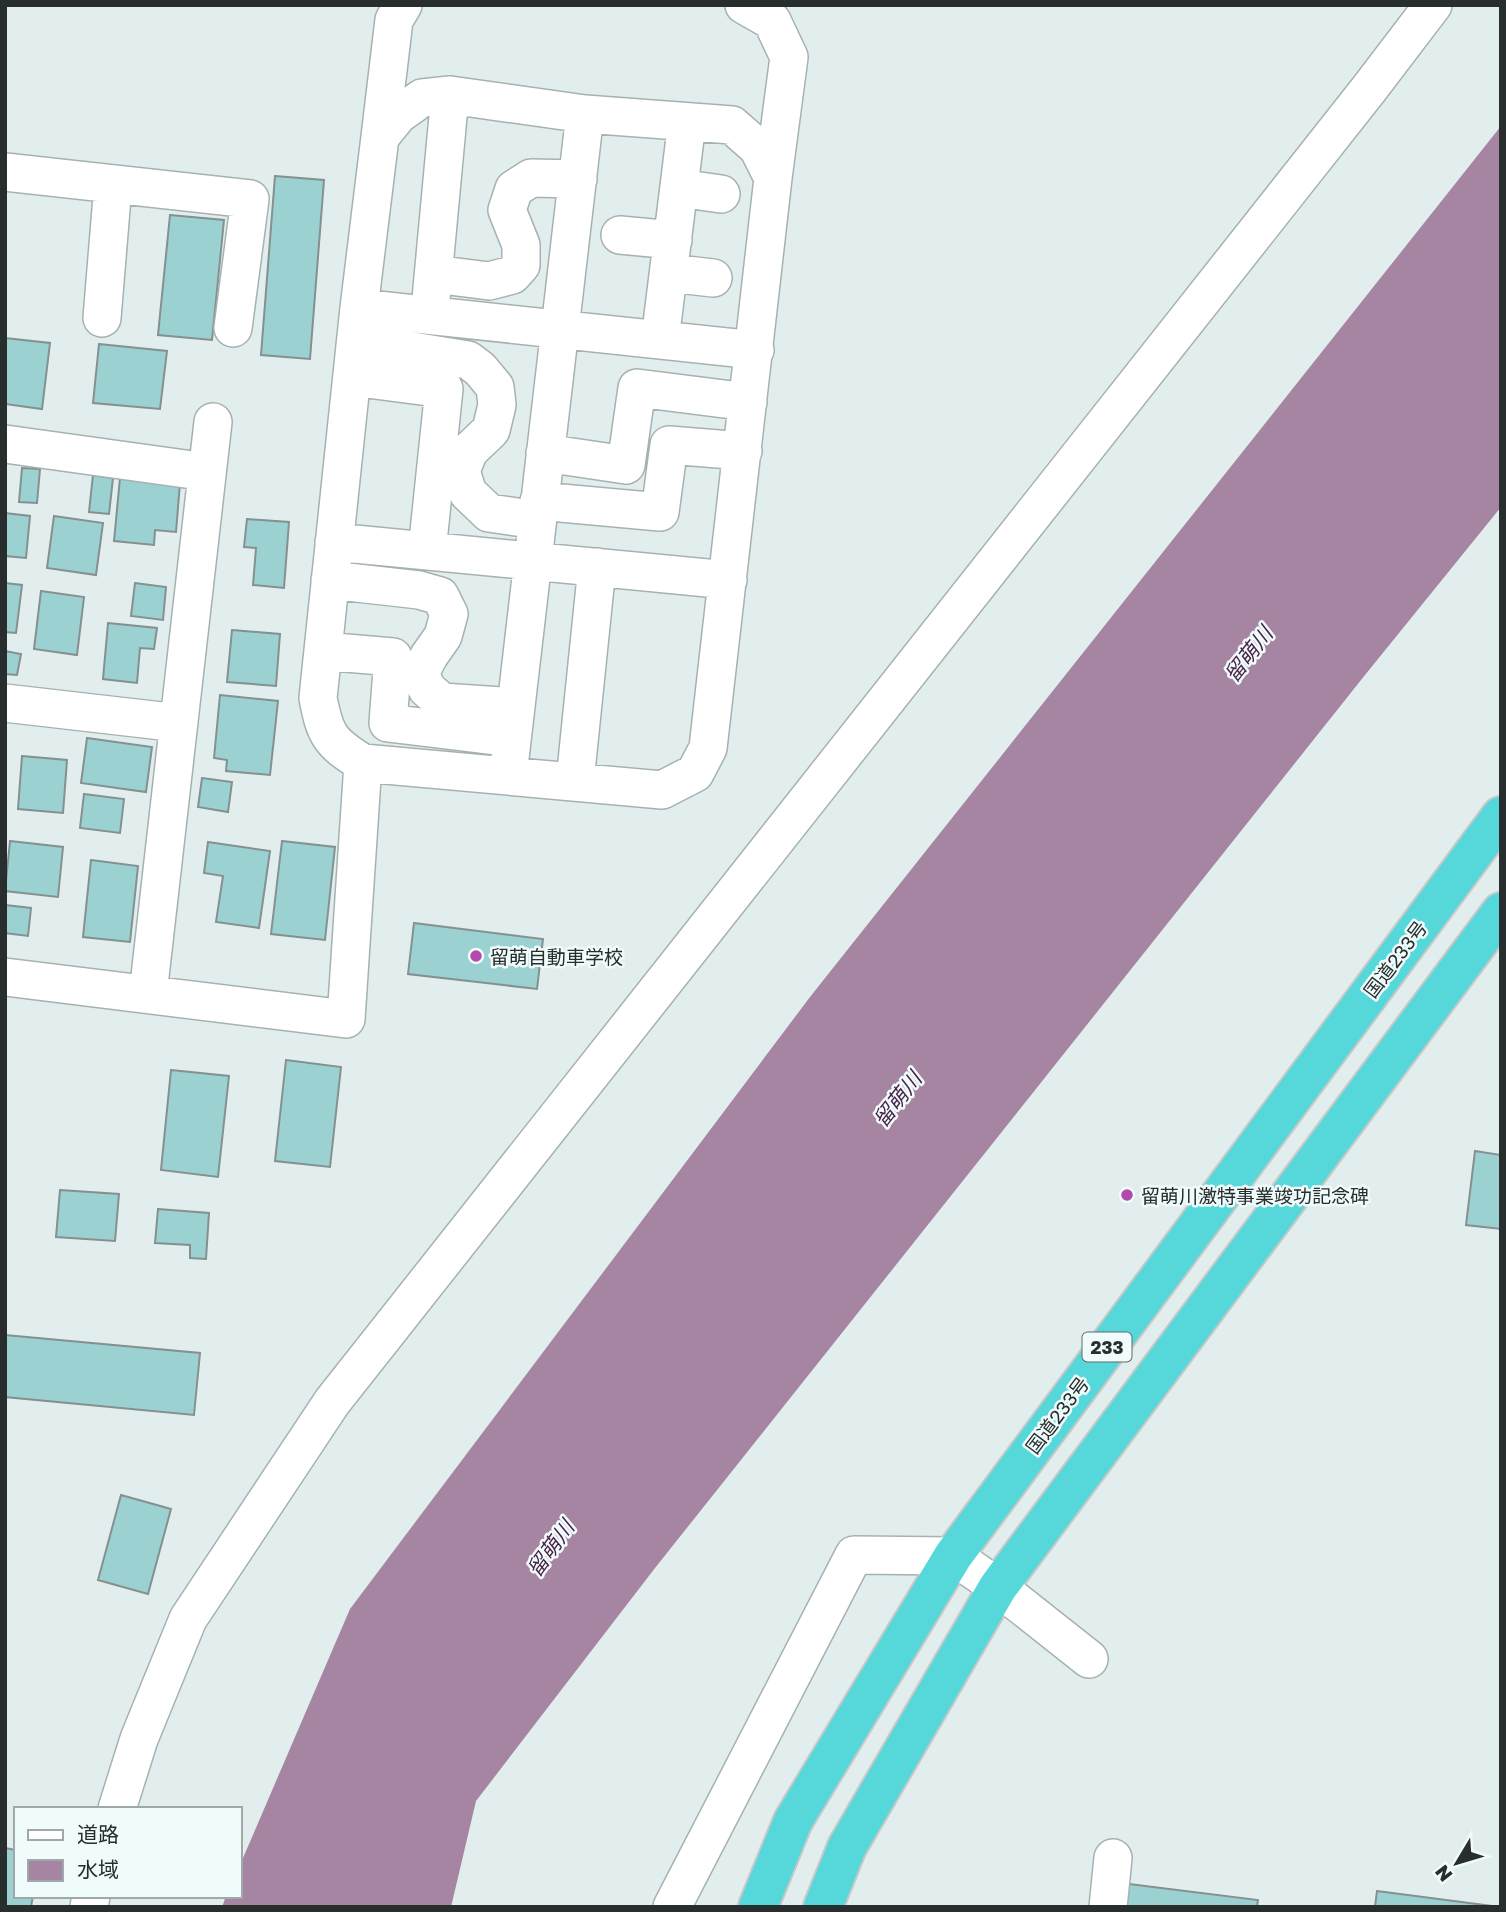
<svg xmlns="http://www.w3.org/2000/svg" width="1506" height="1912" font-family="'Golos Text','Noto Sans JP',sans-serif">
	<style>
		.water { fill: #a585a1 }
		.building { fill: #9cd1d1; stroke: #859090; stroke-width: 2 }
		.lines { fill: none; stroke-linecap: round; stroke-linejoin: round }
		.minor-casing { stroke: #a6b2b1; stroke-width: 40 }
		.highway-casing { stroke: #c7c8c8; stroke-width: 42 }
		.minor { stroke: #fff; stroke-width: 37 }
		.highway { stroke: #56d7d9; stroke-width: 38 }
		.poi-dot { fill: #b249ab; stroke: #effcfb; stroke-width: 2.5 }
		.labels { text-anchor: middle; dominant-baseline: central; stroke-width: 5; stroke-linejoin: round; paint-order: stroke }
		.shield { fill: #effcfb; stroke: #646b6b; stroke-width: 2 }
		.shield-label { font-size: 18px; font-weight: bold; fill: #282d2d }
		.poi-label { font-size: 19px; fill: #282d2d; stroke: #effcfb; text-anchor: start }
		.street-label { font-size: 19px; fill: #282d2d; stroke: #effcfb }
		.water-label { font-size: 21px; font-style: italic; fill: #4b2148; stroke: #effcfb }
	</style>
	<rect width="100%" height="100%" fill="#e2eeee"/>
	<path class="water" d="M1501 126V507L1365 675 655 1568 476 1801 451 1907H222L226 1896H240V1865L350 1609 810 997Z"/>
	<path class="building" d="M275 176 324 180 310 359 261 355Z
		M170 215 224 220 212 340 158 335Z
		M5 338 50 343 42 409 5 404Z
		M99 344 167 351 160 409 93 403Z
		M22 468 40 469 37 503 19 502Z
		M93 475 113 478 109 514 89 512Z
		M120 478 180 483 176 532 155 530 154 545 114 541Z
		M5 513 30 516 26 558 5 556Z
		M54 516 103 523 96 575 47 568Z
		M247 519 289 522 284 588 253 585 256 548 244 547Z
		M5 583 22 585 16 633 5 632Z
		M135 583 166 587 163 620 131 616Z
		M41 591 84 597 77 655 34 649Z
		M108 623 157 628 154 649 140 648 137 683 103 679Z
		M232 630 280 634 276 686 227 682Z
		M5 651 21 654 17 675 5 674Z
		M220 695 278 701 270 775 226 771 227 760 214 758Z
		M87 738 152 747 146 792 81 783Z
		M22 756 67 760 63 813 18 809Z
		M202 778 232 782 228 812 198 807Z
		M84 794 124 799 120 833 80 828Z
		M10 841 63 847 58 897 5 891Z
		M282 841 335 847 325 940 271 934Z
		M208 842 270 851 259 928 216 922 223 876 204 873Z
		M91 860 138 866 130 942 83 937Z
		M5 905 31 908 28 936 5 933Z
		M414 923 543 939 537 989 408 974Z
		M286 1060 341 1067 330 1167 275 1161Z
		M171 1070 229 1076 218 1177 161 1170Z
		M1475 1151 1501 1155V1229L1466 1225Z
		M60 1190 119 1194 115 1241 56 1237Z
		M158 1209 209 1213 206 1259 190 1258V1245L155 1243Z
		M5 1335 200 1353 194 1415 5 1397Z
		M121 1495 171 1509 148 1594 98 1580Z
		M5 1848 16 1850V1896H33L31 1907H5Z
		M1129 1884 1258 1900 1257 1907H1126Z
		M1377 1891 1500 1907H1375Z"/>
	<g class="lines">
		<g class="minor-casing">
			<path id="minor" d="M744 5 772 21 789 57 773 178
				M450 95 585 114 732 125 758 148 773 178 708 748 695 773 662 790 363 763C330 743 325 735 318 698L359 308 380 137 398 115 422 98Z
				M380 137 394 20 403 5
				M5 172 250 199 233 328
				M679 188 721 194
				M620 235 673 240
				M669 273 713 278
				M434 274 489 281 512 275 521 265V245L507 210 514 189 531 178 578 179
				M431 299 450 95
				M359 308 755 350
				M102 318 113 185
				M660 340 687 122
				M356 342 468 360 480 369 495 387 497 405 491 430 469 451 461 471 468 493 489 513 537 520
				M352 377 444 389 427 551
				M5 444 207 472
				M545 453 626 465 637 388 748 402
				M539 501 660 512 669 445 743 451
				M334 542 728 580
				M330 580 419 590 440 596 449 614 443 636 429 656 420 673 427 689 442 702 516 707
				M323 651 393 657 388 723 512 738
				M5 703 179 723
				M508 775 585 114
				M575 781 597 567
				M5 977 346 1019 363 763
				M148 994 213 422
				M117 1809 139 1739 188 1619 332 1402 1369 89 1433 5
				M89 1907 91 1896
				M672 1907 854 1555 953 1556 998 1587 1089 1659
				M1108 1907 1113 1858"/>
		</g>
		<g class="highway-casing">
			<path id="highway" d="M758 1907 793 1821 953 1556 1501 816
				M823 1907 847 1847 998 1587 1501 912"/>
		</g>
		<use href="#minor" class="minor"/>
		<use href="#highway" class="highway"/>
	</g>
	<g class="poi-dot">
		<circle cx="476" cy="956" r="7"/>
		<circle cx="1127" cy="1195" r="7"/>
	</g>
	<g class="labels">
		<rect class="shield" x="1082.5" y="1332.5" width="49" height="29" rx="5"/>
		<g class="shield-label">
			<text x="1107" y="1347">233</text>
		</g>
		<g class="poi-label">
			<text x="490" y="956">留萌自動車学校</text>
			<text x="1141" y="1195">留萌川激特事業竣功記念碑</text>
		</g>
		<g class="street-label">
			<text transform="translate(1395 959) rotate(-53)">国道233号</text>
			<text transform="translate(1057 1415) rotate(-53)">国道233号</text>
		</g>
		<g class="water-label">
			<text transform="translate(1248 654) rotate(-52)">留萌川</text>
			<text transform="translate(897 1099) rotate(-52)">留萌川</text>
			<text transform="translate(550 1548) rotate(-54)">留萌川</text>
		</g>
	</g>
	<rect width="1506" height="1912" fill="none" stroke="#282d2d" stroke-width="14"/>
	<rect x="14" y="1807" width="228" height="91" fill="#effcfb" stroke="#9fa9a9" stroke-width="2"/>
	<rect x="28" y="1830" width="35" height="10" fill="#ffffff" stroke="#9fa9a9" stroke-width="2"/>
	<text x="77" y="1842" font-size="21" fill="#282d2d">道路</text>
	<rect x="28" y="1860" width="35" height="21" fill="#a585a1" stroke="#9fa9a9" stroke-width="2"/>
	<text x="77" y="1877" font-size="21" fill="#282d2d">水域</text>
	<g transform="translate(1457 1863) rotate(232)" stroke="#effcfb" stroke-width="5" paint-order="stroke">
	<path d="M0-5L12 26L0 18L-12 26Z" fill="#282d2d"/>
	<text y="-10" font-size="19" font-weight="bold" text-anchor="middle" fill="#282d2d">N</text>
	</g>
</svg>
